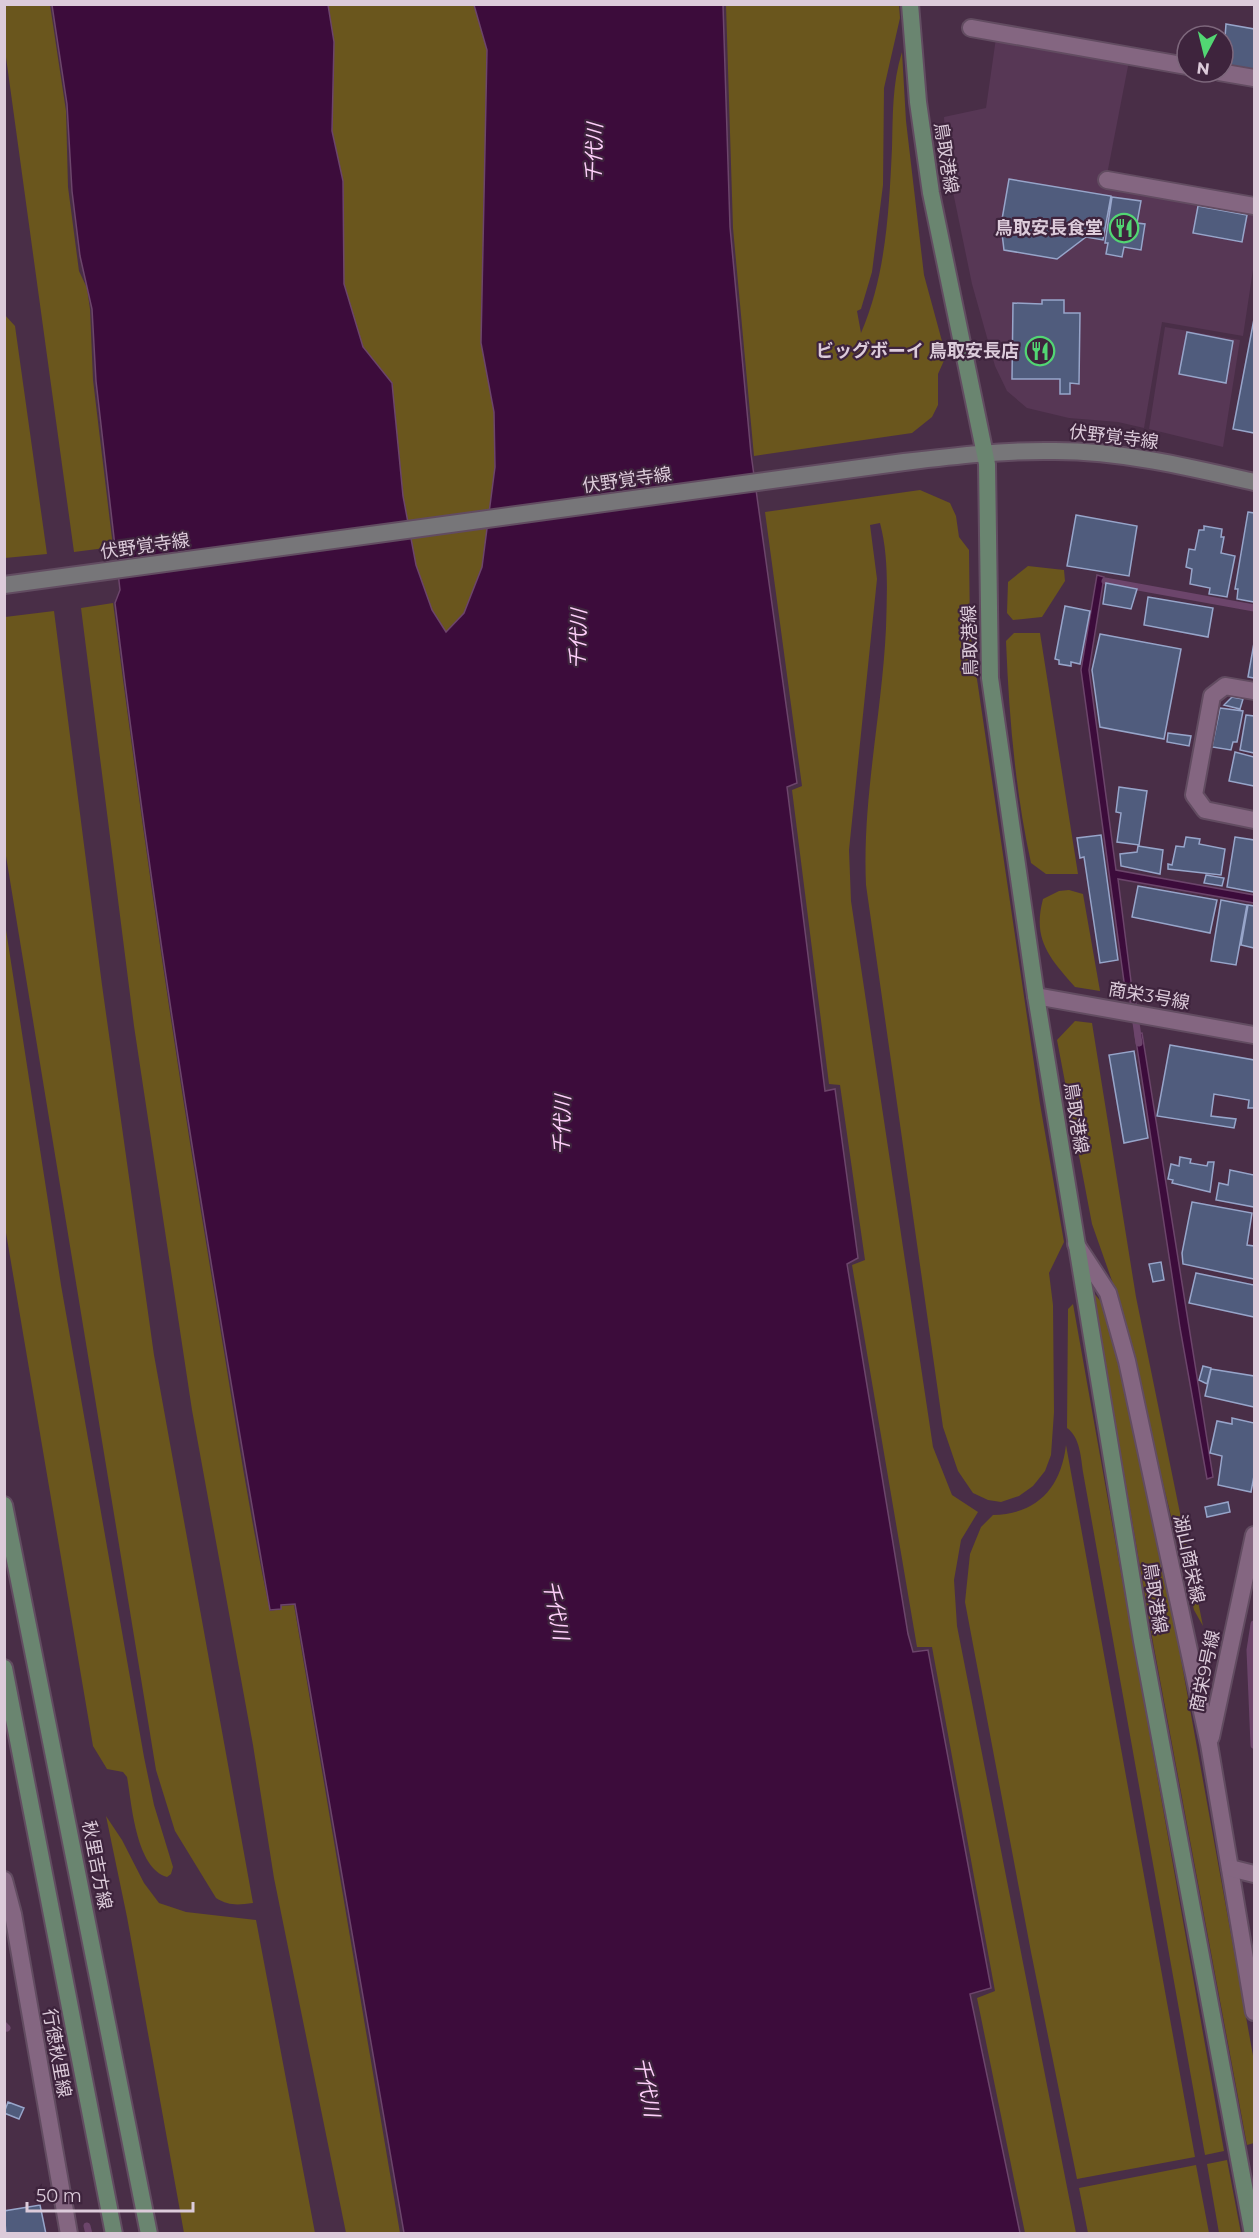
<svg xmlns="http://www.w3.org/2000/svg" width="1259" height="2238" font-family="Montserrat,'Noto Sans JP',sans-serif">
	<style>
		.built { fill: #573755 }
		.green { fill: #6a561d }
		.water { fill: #3c0c3b; stroke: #6c456b; stroke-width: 1.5 }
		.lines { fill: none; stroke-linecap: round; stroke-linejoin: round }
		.stream { stroke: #6c456b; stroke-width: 7 }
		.building { fill: #505c7d; stroke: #97a5ca; stroke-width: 1.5 }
		.minor-casing { stroke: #624c61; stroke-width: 20 }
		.tertiary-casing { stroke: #624c61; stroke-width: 20 }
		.secondary-casing { stroke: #624c61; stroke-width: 20 }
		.primary-casing { stroke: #624c61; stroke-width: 20 }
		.minor { stroke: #846681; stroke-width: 16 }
		.tertiary { stroke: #846681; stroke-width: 16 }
		.secondary { stroke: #777679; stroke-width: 16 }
		.primary { stroke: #6a8570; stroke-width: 16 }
		.labels { text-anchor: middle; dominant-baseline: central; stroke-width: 4.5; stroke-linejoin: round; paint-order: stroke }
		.street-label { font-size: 18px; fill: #dccbda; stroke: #3e243d }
		.poi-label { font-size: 18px; font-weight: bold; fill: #dccbda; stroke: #3e243d; text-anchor: end }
		.water-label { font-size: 20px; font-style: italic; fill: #fecffa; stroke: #3e243d }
	</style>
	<rect width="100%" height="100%" fill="#492e47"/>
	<path class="built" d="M996 38 1129 61 1105 185 1254 214V263L1243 336 1162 322 1144 428 1118 422 1069 418 1027 408 1007 391 995 366 972 284 946 158 944 117 986 108Z
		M1165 327 1240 340 1223 447 1149 429Z"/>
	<path class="green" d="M4 5H50L66 111 68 187 79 271 87 288 90 309 93 380 113 547 74 552 5 50Z
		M328 5H474L487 50 481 343 494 412 495 467 482 567 464 613 446 633 432 610 416 565 403 496 392 383 363 347 344 284 343 181 332 131 334 42Z
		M726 5H899L900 18 884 88 883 185 872 272 861 309 857 311 861 333C886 275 889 211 892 148 893 115 892 84 902 52L906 121 924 275 946 356 938 374V405L932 417 912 433 754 456 733 228Z
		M4 314 15 326 47 554 5 558Z
		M920 490 950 503 956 516 959 537 969 550 970 632 1040 1104 1064 1242 1049 1273 1053 1305 1054 1412 1051 1455 1045 1471 1033 1486 1019 1496 1001 1502 988 1500 973 1493 958 1471 943 1427 866 885C862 799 882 714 886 628 887 593 889 557 880 523L870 525 877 579 849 850 851 901 933 1447 952 1495 978 1512 961 1540 954 1580 957 1626 1076 2233H1025L977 1998 995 1991 932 1647H917L852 1265 865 1260 840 1085 829 1084 792 790 802 786 765 512Z
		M1028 566 1064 570 1065 581 1042 617 1013 620 1007 613 1008 582Z
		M113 603C143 837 177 1070 216 1303 233 1405 248 1509 270 1611L281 1609V1606L294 1605 400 2233H346L274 1878 253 1745 192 1410 134 1026 81 608Z
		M54 611 102 985 154 1355 253 1903C238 1905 229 1906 216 1898L175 1831 156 1770 5 850V617Z
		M1014 633H1040L1078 874H1046L1031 863C1015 790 1009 715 1006 641Z
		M1069 890 1083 894 1100 991 1075 987C1050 958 1032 940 1043 899L1059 891Z
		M4 917 61 1285 144 1757 154 1805 173 1867 171 1874 167 1877C136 1868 132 1805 127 1777L123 1772 107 1769 93 1746 5 1227Z
		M1075 1021 1092 1023 1136 1297 1203 1626 1194 1610 1117 1295 1092 1224 1057 1040Z
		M1093 1292 1102 1303 1115 1348 1176 1632 1254 2061V2143L1247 2145 1152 1637Z
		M1073 1304 1224 2151 1205 2155 1083 1472C1081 1458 1080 1437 1067 1428L1068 1309Z
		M1066 1445 1195 2157 1077 2179 1031 1952 965 1602 970 1554 981 1527 993 1515C1037 1514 1061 1488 1066 1445Z
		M106 1816 122 1840 144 1883 159 1903 186 1912 256 1920 315 2233H184L127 1917Z
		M1227 2160 1241 2233H1219L1207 2164Z
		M1196 2165 1209 2233H1088L1079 2188Z"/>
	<path class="water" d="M52 5H328L334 42 332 131 343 181 344 284 363 347 392 383 403 496 416 565 432 610 446 632 464 613 482 567 495 467 494 412 481 343 487 50 474 5H723L730 227 751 454 797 783 787 787 825 1091 835 1089 858 1258 847 1264 908 1634 913 1652 928 1650 991 1988 970 1994 1020 2233H404L295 1604 281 1605V1609L270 1610C212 1276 156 940 115 603L120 590 96 381 92 309 80 256 72 191 67 104Z
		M1097 575 1104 577 1089 670 1116 870 1254 895V903L1118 879 1133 997 1126 996 1081 670Z
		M1142 1033 1213 1477 1207 1479 1180 1328 1135 1034Z"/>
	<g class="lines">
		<path class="stream" d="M1105 581 1254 608
			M1131 989 1139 1043
			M1254 1624 1250 1650 1254 1745
			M4 2025 7 2028
			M87 2226 89 2234"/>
	</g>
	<path class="building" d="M1226 24 1254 29V70L1223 64Z
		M1009 179 1111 196 1103 240 1086 237 1057 259 1004 250 1001 225Z
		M1112 197 1141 201 1137 223 1145 224 1141 250 1124 247 1122 257 1106 254 1108 243H1105Z
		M1198 206 1247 215 1242 242 1193 233Z
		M1042 300H1064V313H1080L1079 384 1070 383V394H1060V379H1012L1013 303 1042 304Z
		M1254 319V433L1233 429Z
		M1187 332 1233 341 1226 383 1179 374Z
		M1248 512 1254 513V602L1237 599 1238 589H1235Z
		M1076 515 1137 526 1129 576 1067 566Z
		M1204 526 1222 529 1221 537H1224L1221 553 1235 556 1227 597 1209 594 1210 588 1190 584 1192 569 1186 567 1189 549 1195 550 1199 530H1204Z
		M1106 583 1137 589 1131 609 1103 604Z
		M1148 597 1213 608 1208 637 1144 625Z
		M1065 606 1090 611 1080 664 1071 662V666L1059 664V660L1055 659Z
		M1100 634 1181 649 1164 739 1100 727 1092 670Z
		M1254 643V678L1248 677Z
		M1232 697 1243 699 1240 709 1224 705Z
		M1220 708 1243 711 1237 742H1233L1231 750 1212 747Z
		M1246 715 1254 716V753L1240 750Z
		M1168 733 1191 736 1189 746 1167 742Z
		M1235 752 1254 757V786L1229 781Z
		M1119 787 1147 791 1139 845 1117 842 1121 813 1116 812Z
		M1101 835 1118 960 1100 963 1084 857 1080 858 1077 838Z
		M1186 837 1200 839 1199 844 1225 849 1221 875 1168 869V864L1172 865 1176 846 1184 847Z
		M1235 837 1254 840V892L1227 887Z
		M1138 846 1163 850 1160 874 1121 866 1120 854 1137 852Z
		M1206 875 1224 878 1222 886 1204 883Z
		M1138 886 1217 900 1210 933 1132 917Z
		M1221 900 1247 905 1236 965 1211 961Z
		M1248 905 1254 906V948L1241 945Z
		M1170 1045 1254 1060V1108H1248L1249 1100 1214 1094 1211 1116 1236 1119 1234 1128 1157 1116Z
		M1134 1051 1148 1138 1124 1143 1109 1055Z
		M1180 1157 1191 1159 1190 1163 1207 1166 1208 1162H1214L1210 1192 1172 1183 1173 1180 1168 1179 1171 1164 1179 1166Z
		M1230 1170 1254 1175V1207L1216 1200 1219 1183 1228 1185Z
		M1192 1202 1252 1213 1247 1245 1254 1246V1279L1183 1264 1182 1253Z
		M1161 1262 1164 1280 1153 1282 1149 1264Z
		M1196 1273 1254 1285V1317L1189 1303Z
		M1203 1366 1211 1368 1207 1384 1199 1380Z
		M1211 1369 1254 1376V1407L1205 1396Z
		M1232 1418 1254 1423V1476L1251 1492 1218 1485 1222 1456 1210 1453 1217 1421 1232 1424Z
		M1228 1502 1230 1512 1207 1517 1205 1507Z
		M8 2102 24 2108 19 2119 4 2113Z
		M40 2205 46 2234H6L4 2211Z"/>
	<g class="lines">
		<g class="minor-casing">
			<path id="minor" d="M971 28 1187 66
				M1219 72 1254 78
				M1107 180 1254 206
				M1254 691 1225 686 1212 696 1194 795 1205 810 1254 820
				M1036 996 1254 1035
				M1076 1244 1108 1293 1127 1361 1209 1744 1254 2012
				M1211 1737 1254 1535
				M4 1880 13 1914 69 2234"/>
		</g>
		<g class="tertiary-casing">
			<path id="tertiary" d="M1230 1868 1254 1874"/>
		</g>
		<g class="secondary-casing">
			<path id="secondary" d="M4 585 904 462C954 456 1005 450 1055 451 1122 451 1189 467 1254 482"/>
		</g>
		<g class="primary-casing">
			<path id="primary" d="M910 4 918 102 931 193 987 464 990 678 1036 996 1142 1641 1253 2234
				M4 1505 149 2234
				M4 1668 114 2234"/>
		</g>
		<use href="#minor" class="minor"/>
		<use href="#tertiary" class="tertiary"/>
		<use href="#secondary" class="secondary"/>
		<use href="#primary" class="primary"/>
	</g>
	<defs>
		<g id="restaurant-ring" transform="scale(1.5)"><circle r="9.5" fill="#3e243d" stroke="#52d673" stroke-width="1.5"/><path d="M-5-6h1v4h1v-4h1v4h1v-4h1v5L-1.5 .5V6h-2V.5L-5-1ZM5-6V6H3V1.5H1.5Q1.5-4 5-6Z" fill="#52d673"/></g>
	</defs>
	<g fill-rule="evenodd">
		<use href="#restaurant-ring" x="1124" y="228"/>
		<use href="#restaurant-ring" x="1040" y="351"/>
	</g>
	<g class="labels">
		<g class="street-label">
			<text transform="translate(946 158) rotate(81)">鳥取港線</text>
			<text transform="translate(1114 437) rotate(7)">伏野覚寺線</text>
			<text transform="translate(627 480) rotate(-8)">伏野覚寺線</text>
			<text transform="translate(145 546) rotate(-8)">伏野覚寺線</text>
			<text transform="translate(970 641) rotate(-92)">鳥取港線</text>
			<text transform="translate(1149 996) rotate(10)">商栄3号線</text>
			<text transform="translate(1076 1118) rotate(81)">鳥取港線</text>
			<text transform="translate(1189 1559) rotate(78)">湖山商栄線</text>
			<text transform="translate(1155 1598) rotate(81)">鳥取港線</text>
			<text transform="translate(1205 1671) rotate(-78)">商栄9号線</text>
			<text transform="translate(97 1865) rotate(79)">秋里吉方線</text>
			<text transform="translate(57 2053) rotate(80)">行徳秋里線</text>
		</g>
		<g class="poi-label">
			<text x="1103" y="228">鳥取安長食堂</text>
			<text x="1019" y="351">ビッグボーイ 鳥取安長店</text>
		</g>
		<g class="water-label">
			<text transform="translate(594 153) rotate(-88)">千代川</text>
			<text transform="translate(578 639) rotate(-88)">千代川</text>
			<text transform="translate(562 1125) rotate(-88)">千代川</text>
			<text transform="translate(556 1610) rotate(79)">千代川</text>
			<text transform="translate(647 2087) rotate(79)">千代川</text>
		</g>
	</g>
	<rect width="1259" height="2238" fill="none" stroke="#dccbda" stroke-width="12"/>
	<g transform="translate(1205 54) rotate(187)"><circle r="28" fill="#3e243d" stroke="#7d677c" stroke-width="1.5"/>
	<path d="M0-4.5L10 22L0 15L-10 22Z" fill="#52d673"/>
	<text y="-9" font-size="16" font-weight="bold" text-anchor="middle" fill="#dccbda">N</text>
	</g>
	<path d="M27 2202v9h166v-9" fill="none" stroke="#dccbda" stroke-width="3"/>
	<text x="36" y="2202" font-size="18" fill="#dccbda" stroke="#3e243d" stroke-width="4.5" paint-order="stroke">50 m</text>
</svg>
